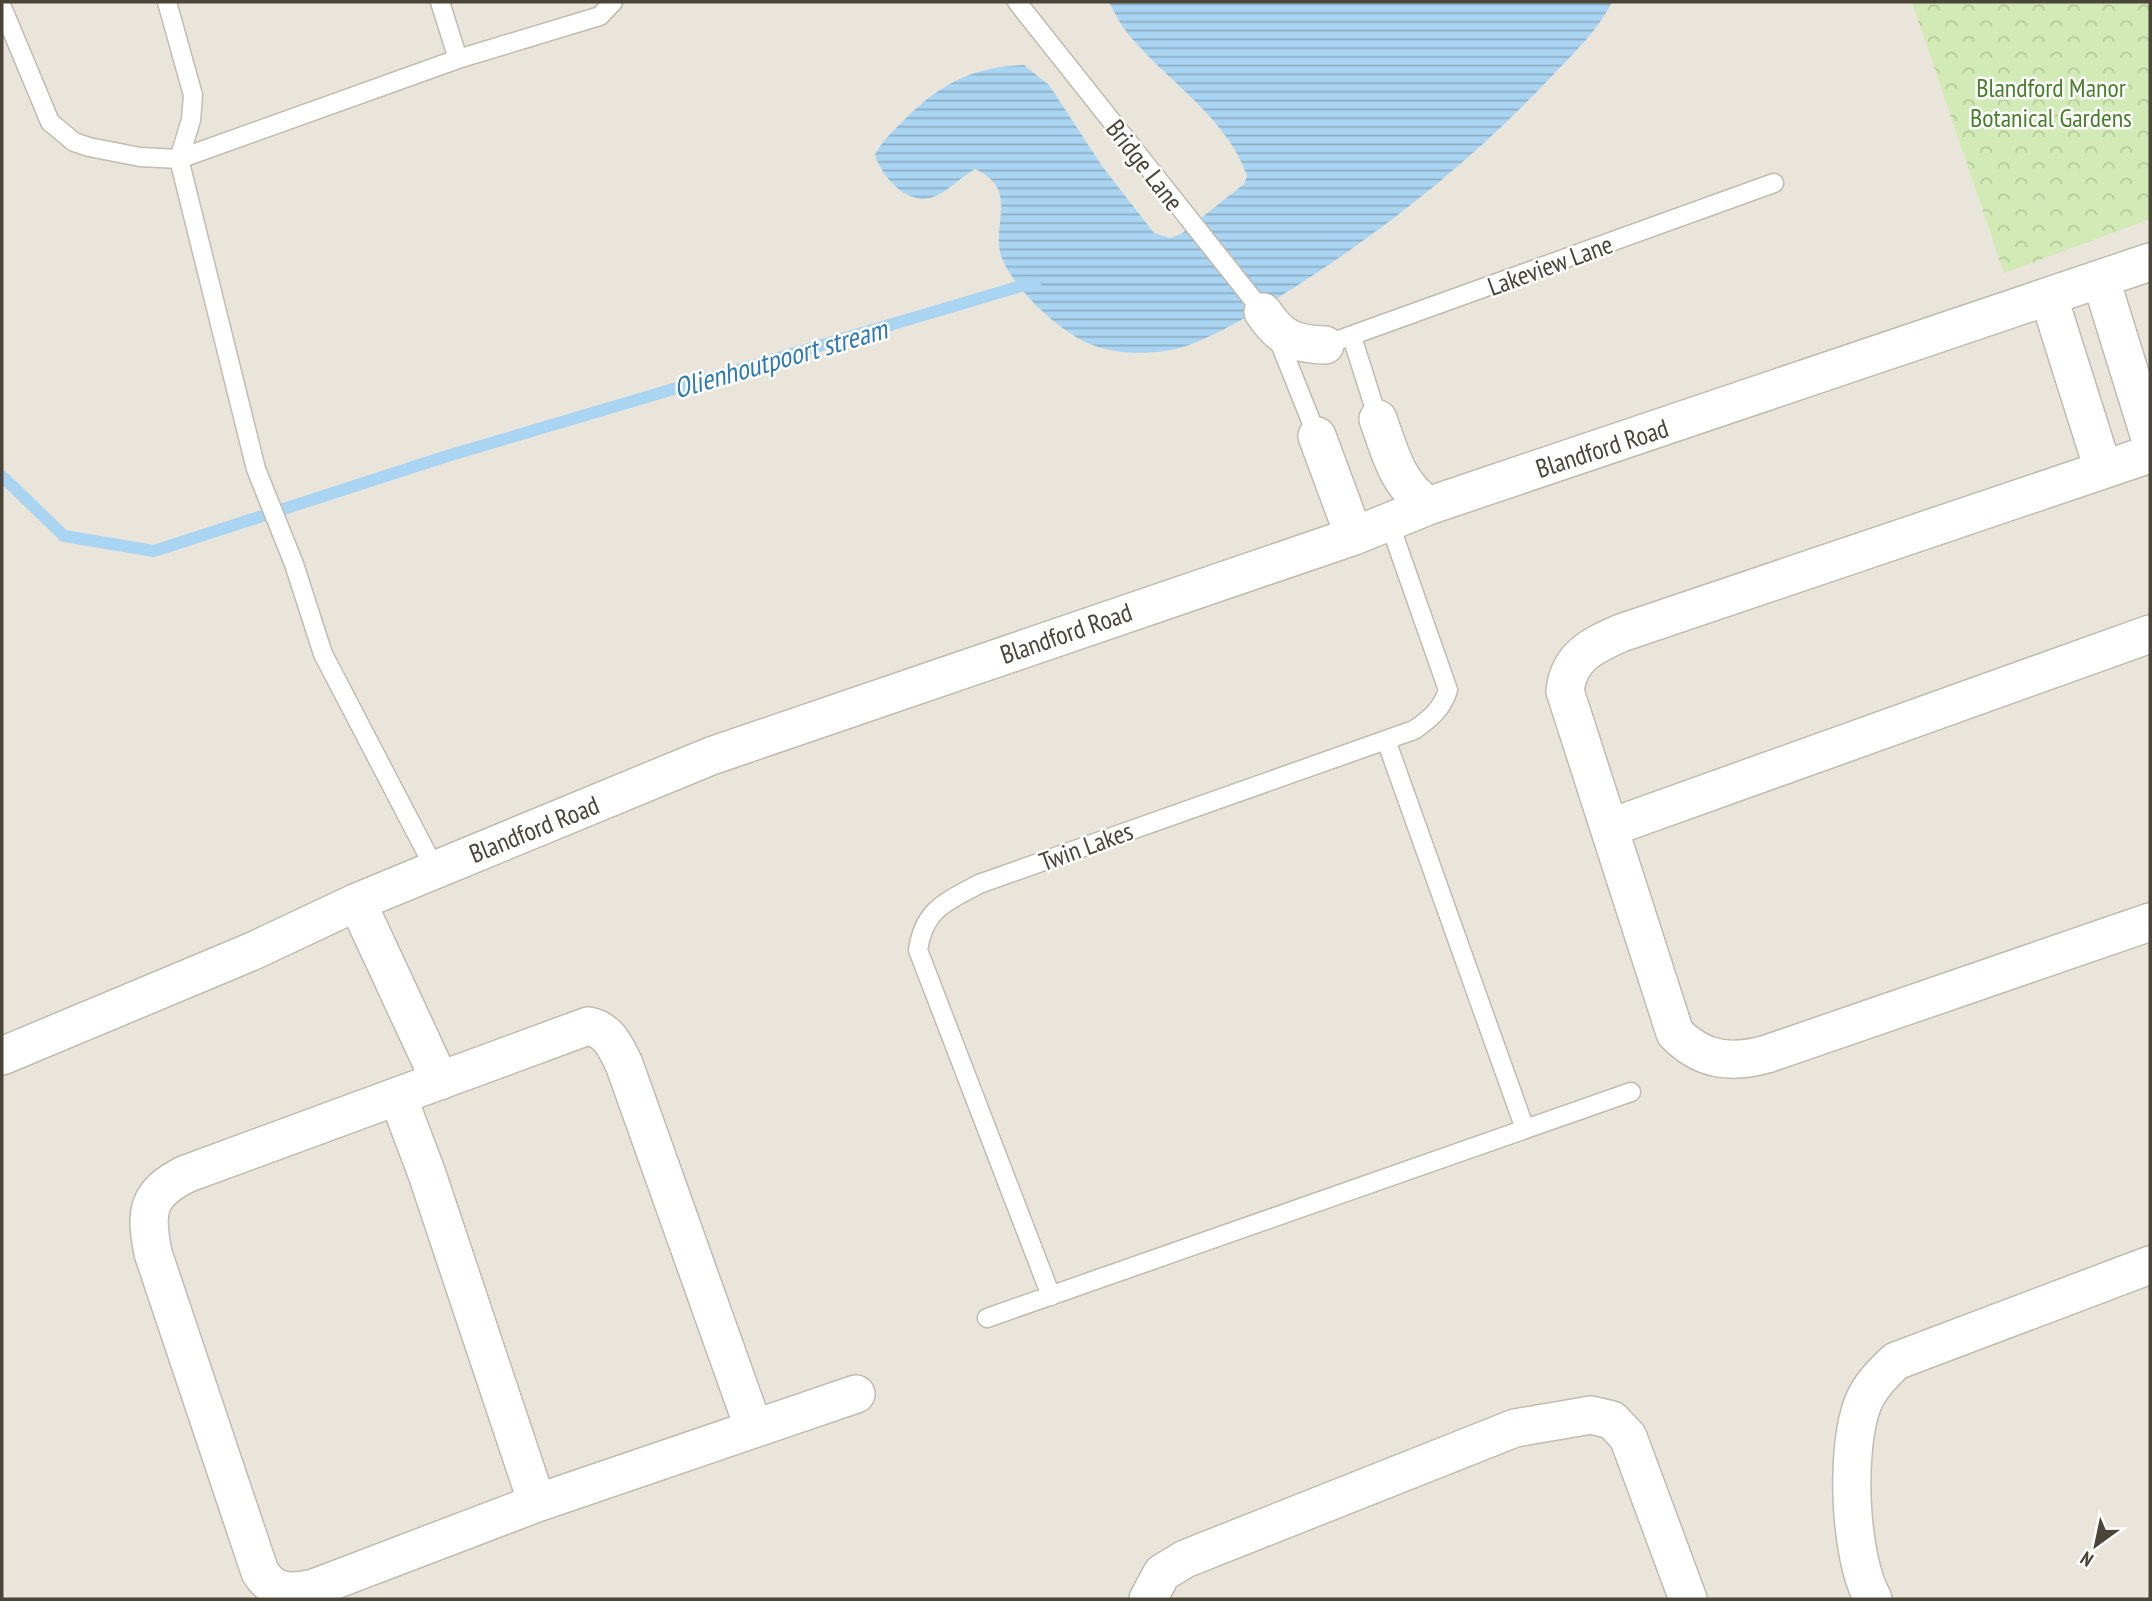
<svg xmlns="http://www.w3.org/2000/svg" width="2152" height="1601" font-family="'PT Sans Narrow',sans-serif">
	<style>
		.residential { fill: #eae5da }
		.park { fill: url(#park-crowns) }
		.water { fill: url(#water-rules) }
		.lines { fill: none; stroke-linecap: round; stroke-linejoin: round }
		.stream { stroke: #a9d4f2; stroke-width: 12 }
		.lane-casing { stroke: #c2bbae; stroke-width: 21 }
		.street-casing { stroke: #c2bbae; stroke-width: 40 }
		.lane { stroke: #fff; stroke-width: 18 }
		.street { stroke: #fff; stroke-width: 37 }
		.labels { text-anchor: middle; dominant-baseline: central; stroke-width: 5; stroke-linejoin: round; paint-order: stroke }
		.park-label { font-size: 26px; fill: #4a7f2a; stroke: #fff }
		.street-label { font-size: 26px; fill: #4b4439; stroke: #fff }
		.water-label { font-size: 28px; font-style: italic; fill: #2e7ab2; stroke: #fff }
	</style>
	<defs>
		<pattern id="park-crowns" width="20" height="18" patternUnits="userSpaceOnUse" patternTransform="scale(1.75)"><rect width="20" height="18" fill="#d2eab5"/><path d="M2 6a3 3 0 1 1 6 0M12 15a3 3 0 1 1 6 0" fill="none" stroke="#b6ca9c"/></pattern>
		<pattern id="water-rules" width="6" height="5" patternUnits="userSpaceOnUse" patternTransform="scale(1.75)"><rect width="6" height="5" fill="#a9d4f2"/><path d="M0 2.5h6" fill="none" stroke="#8caec5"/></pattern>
	</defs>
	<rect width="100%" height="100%" fill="#f6f3ec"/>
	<path class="residential" d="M2 2H2150V1599H2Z"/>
	<path class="park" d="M1912 2H2150V219L2004 273Z"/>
	<path class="water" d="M1109 2H1612C1598 30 1574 53 1552 76 1476 157 1389 227 1295 287 1261 308 1227 331 1189 345 1155 357 1106 356 1076 337 1048 320 1018 291 1003 261 988 228 1022 190 975 169 961 177 947 192 933 197 907 206 882 177 875 155 882 141 892 132 903 121 939 85 971 67 1024 65L1049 85 1102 166 1154 233 1170 238 1181 234 1244 184 1247 176C1227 116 1162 78 1125 30 1119 22 1114 11 1109 2Z"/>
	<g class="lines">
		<path class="stream" d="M2 476 64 536 154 551 444 457 1021 286 1035 285"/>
		<g class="lane-casing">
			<path id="lane" d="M167 2 193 95 191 120 179 159 256 469 294 564 323 654 435 869
				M440 2 458 59
				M1017 2 1263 312
				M2 7 50 122 74 142 89 147 140 157 179 159 458 59 600 16 613 2
				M1277 336 1317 436
				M1352 337 1378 419
				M1325 345 1774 183
				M1386 740 1525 1129
				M1051 1296 918 950C924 909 946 902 979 884L1414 730C1430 719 1442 709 1448 690L1389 522
				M987 1318 1631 1092"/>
		</g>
		<g class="street-casing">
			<path id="street" d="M2101 280 2150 438
				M2049 298 2103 469
				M1263 312C1281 339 1294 344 1325 345
				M1378 419C1391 455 1396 482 1428 506
				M1317 436 1354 536
				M2150 454 1621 633C1592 646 1569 656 1565 691L1675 1033C1702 1061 1731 1064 1767 1054L2150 922
				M1609 828 2150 634
				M357 902 440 1081
				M2 1056 253 951 357 902 711 756 1354 536 1428 506 2150 262
				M398 1097 427 1174 537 1503
				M754 1429 624 1064C615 1046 609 1030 588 1026L186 1174C146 1194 145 1212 153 1253L260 1572C274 1594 290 1593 314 1588L537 1503 856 1394
				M1148 1599 1162 1573 1185 1559 1515 1428 1591 1415 1612 1420 1628 1437 1688 1599
				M1873 1599C1849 1557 1845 1448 1863 1403 1870 1386 1883 1373 1896 1361L2150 1265"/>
		</g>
		<use href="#lane" class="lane"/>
		<use href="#street" class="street"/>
	</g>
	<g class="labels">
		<g class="park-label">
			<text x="2051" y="87">Blandford Manor<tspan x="2051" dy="30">Botanical Gardens</tspan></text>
		</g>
		<g class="street-label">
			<text transform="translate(1145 165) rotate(52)">Bridge Lane</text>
			<text transform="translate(1550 265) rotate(-20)">Lakeview Lane</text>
			<text transform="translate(1602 448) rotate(-18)">Blandford Road</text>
			<text transform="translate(1066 633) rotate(-19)">Blandford Road</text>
			<text transform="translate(534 829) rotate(-22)">Blandford Road</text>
			<text transform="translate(1086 846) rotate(-20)">Twin Lakes</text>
		</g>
		<g class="water-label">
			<text transform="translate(780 358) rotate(-16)">Olienhoutpoort stream</text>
		</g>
	</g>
	<rect width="2152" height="1601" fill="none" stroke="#4b4439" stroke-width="7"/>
	<g transform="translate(2096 1545) rotate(213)" stroke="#ffffff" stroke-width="5" paint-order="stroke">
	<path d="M0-5L12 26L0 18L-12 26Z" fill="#4b4439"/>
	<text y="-10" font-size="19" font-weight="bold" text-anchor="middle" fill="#4b4439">N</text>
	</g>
</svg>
